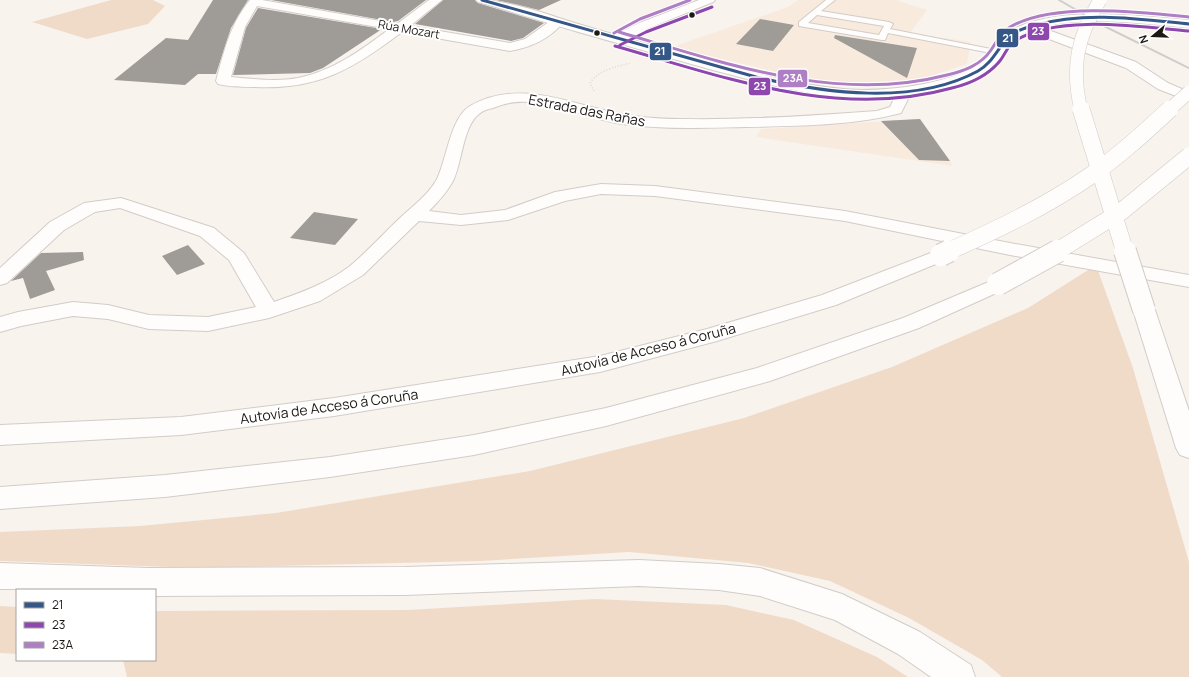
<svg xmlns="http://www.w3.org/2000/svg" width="1189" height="677" font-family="Manrope,sans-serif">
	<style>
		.built { fill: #f8ebde }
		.green { fill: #f0dbc9 }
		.building { fill: #9f9b97 }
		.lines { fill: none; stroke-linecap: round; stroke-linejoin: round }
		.service-casing { stroke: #d2ccc8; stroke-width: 2 }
		.minor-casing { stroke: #d2ccc8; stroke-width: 2 }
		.tertiary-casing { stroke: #d2ccc8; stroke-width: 2 }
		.trunk-casing { stroke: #d2ccc8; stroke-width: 2 }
		.motorway-casing { stroke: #d2ccc8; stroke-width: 2 }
		.path { stroke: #dad8d6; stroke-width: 1.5; stroke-dasharray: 1 2; stroke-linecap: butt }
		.service { fill: #fefdfc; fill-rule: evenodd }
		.minor { fill: #fefdfc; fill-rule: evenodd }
		.tertiary { fill: #fefdfc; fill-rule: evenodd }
		.trunk { fill: #fefdfc; fill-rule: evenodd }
		.motorway { fill: #fefdfc; fill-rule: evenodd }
		.rail { stroke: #d0cecd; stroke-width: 2 }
		.trunk-bridge-far2-casing { stroke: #d2ccc8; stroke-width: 14; stroke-linecap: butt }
		.trunk-bridge-far1-casing { stroke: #d2ccc8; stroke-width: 18; stroke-linecap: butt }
		.trunk-bridge-casing { stroke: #d2ccc8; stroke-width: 24; stroke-linecap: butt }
		.motorway-bridge-far2-casing { stroke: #d2ccc8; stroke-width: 14; stroke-linecap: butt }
		.motorway-bridge-far1-casing { stroke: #d2ccc8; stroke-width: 18; stroke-linecap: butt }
		.motorway-bridge-casing { stroke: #d2ccc8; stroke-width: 24; stroke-linecap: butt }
		.trunk-bridge-far2 { stroke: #fefdfc; stroke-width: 13 }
		.trunk-bridge-far1 { stroke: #fefdfc; stroke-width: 17 }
		.trunk-bridge { stroke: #fefdfc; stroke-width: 22 }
		.motorway-bridge-far2 { stroke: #fefdfc; stroke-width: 13 }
		.motorway-bridge-far1 { stroke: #fefdfc; stroke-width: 17 }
		.motorway-bridge { stroke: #fefdfc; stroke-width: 22 }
		.bus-1-casing { stroke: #fff; stroke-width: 5 }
		.bus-2-casing { stroke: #fff; stroke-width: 5 }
		.bus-3-casing { stroke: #fff; stroke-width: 5 }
		.bus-1 { stroke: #355787; stroke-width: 3 }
		.bus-2 { stroke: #8e47ad; stroke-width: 3 }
		.bus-3 { stroke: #ae7fc5; stroke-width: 3 }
		.bus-dot { fill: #1d1814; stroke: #fff; stroke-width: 1.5 }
		.labels { text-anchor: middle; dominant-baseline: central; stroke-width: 4; stroke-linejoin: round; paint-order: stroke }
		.far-street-label { font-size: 12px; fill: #1d1814; stroke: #fff }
		.street-label { font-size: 14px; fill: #1d1814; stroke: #fff }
		.line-badge { stroke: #fff; stroke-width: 1.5 }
		.badge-label { font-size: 11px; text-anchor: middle; font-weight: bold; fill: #fff }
	</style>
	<rect width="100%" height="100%" fill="#f9f3ee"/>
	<path class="built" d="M798 0H896L927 10 910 33 971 42 967 64 918 80 869 86 810 80 672 47 788 7Z
		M919 119 953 166 756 137 761 129Z"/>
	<path class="green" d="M111 0H153L165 6 148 24 87 39 32 22Z
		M1096 265 1133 368 1189 562V677H1002L982 660 909 618 830 581 748 563 629 552 481 561 198 568 0 561V532L140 526 276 513 530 471 744 418 892 367 1028 308Z
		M595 599 726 605 794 620 877 657 908 677H127L123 660H155V611L408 610Z
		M0 606 17 607V654L0 653Z"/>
	<path class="building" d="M213 0H248L231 28 216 74H198L185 85 114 80 166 38 188 40Z
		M271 0H426L398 21 393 22Z
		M443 0H475L478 3 544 23 523 38 511 41 415 24Z
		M496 0H561L539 10Z
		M258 8 382 29 323 68 310 73 233 75 246 28Z
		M760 19 794 25 773 51 736 44Z
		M835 35 917 48 907 78 834 38Z
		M920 119 950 161 919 160 881 121Z
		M314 212 358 219 335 245 290 238Z
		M188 245 205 264 177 275 162 256Z
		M83 252 84 260 46 271 55 290 30 299 23 278 11 281 41 253Z"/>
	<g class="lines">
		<g class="service-casing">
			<path id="service" d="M826 0H835L821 11 889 22 893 24 890 29 996 50 1000 52 996 54 888 33 885 40H882L799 26V22ZM817 15 884 26 879 35 808 23Z"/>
		</g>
		<g class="minor-casing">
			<path id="minor" d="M250 0H262L397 24 429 0H442L410 26 510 43 525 39 553 19 557 18 563 22C552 38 529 48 510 51L402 32C353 69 318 90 255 87 243 87 230 87 218 84L216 81C224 52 230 24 250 0ZM257 6 389 29C362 50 332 71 298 78 276 82 253 79 231 77L245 27Z
				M699 0H715L713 2 647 29 621 42H613L611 39 613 36 639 23Z
				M1029 23 1136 62 1168 83 1189 92V101L1158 89 1126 68 1025 30 1023 27 1025 24Z
				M900 88 905 89 908 99 901 113C851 126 797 126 745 127 702 128 659 130 616 123 576 116 534 90 493 108 488 109 482 111 479 114 463 126 462 163 453 181 447 192 438 202 429 211L461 215 505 210 555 192 601 184 655 186 845 211 1010 243 1189 275V287L1010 255 845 221 655 196 601 194 565 201 508 220 461 225 419 221 363 275 320 301 269 318 208 331 149 329 108 319 73 316 21 326 0 332V317L18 312 73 302 108 305 149 315 208 317 256 307 229 260 200 236 120 208 95 212 64 230 7 283 0 285V268L50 222 84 203 121 198 214 228 244 253 274 302C300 293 328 283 350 266 368 251 384 233 401 217 413 206 429 194 437 179 447 159 450 118 470 106 519 78 568 104 617 113 636 117 660 119 680 119 746 120 811 116 877 111L890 107 894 99 893 92 895 89Z"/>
		</g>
		<g class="tertiary-casing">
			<path id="tertiary" d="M476 0C513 0 550 16 585 26 628 39 672 50 715 62 763 75 812 89 862 90 898 90 951 83 981 63 994 54 997 37 1011 30 1061 5 1135 16 1189 20V28C1138 23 1070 13 1022 34 1007 41 1005 57 993 67 970 86 925 93 897 96 832 104 770 85 709 69 664 56 619 44 575 31 543 22 511 11 478 2Z"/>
		</g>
		<g class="trunk-casing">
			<path id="trunk" d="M1144 303 1151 305 1155 310 1189 411V458L1180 455 1176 448 1133 310 1137 305Z
				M639 560 719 564 760 568 842 594 920 632 971 665 975 677H931L898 654 835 620 760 596 719 590 639 586 405 595 155 596V590L0 589V563L148 568 405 567Z"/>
		</g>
		<g class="motorway-casing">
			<path id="motorway" d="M941 249 948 251 951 255 948 259 836 305 717 341 600 372 334 416 181 435 0 445V425L181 417 334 398 600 356 707 329 822 295Z
				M998 278 1005 279 1008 284 1005 289 919 328 770 381 606 426 474 455 330 477 165 497 0 509V487L165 475 330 457 474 435 606 408 757 368 903 318Z"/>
		</g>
		<path class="path" d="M594 91 590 83C598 70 616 67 630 63"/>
		<use href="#service" class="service"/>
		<use href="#minor" class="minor"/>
		<use href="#tertiary" class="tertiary"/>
		<use href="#trunk" class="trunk"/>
		<use href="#motorway" class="motorway"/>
		<path class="rail" d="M1059 0 1104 26 1189 68"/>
		<g class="trunk-bridge-far2-casing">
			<path id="trunk-bridge-far2" d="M1081 110C1071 68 1077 37 1100 0"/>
		</g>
		<g class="trunk-bridge-far1-casing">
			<path id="trunk-bridge-far1" d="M1081 109 1125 252"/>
		</g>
		<g class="trunk-bridge-casing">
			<path id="trunk-bridge" d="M1125 251 1144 310"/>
		</g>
		<g class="motorway-bridge-far2-casing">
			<path id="motorway-bridge-far2" d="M1169 110 1189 92"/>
		</g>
		<g class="motorway-bridge-far1-casing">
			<path id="motorway-bridge-far1" d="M947 252C996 230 1045 207 1090 176 1119 156 1145 132 1170 109
				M1056 252 1122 211 1189 156"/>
		</g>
		<g class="motorway-bridge-casing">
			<path id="motorway-bridge" d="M941 255 949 251
				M998 284 1058 251"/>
		</g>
		<use href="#trunk-bridge-far2" class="trunk-bridge-far2"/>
		<use href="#trunk-bridge-far1" class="trunk-bridge-far1"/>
		<use href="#trunk-bridge" class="trunk-bridge"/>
		<use href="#motorway-bridge-far2" class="motorway-bridge-far2"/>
		<use href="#motorway-bridge-far1" class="motorway-bridge-far1"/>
		<use href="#motorway-bridge" class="motorway-bridge"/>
		<g class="bus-1-casing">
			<path id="bus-1" d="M482 0 756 77C824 93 914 106 978 71 994 62 998 46 1011 35 1017 30 1028 27 1036 25 1085 11 1139 19 1189 24"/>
		</g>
		<g class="bus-2-casing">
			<path id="bus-2" d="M620 45 646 32 712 7
				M615 46C724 77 838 120 952 88 969 84 987 76 999 62 1005 55 1007 46 1015 41 1055 14 1142 27 1188 31"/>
		</g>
		<g class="bus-3-casing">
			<path id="bus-3" d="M619 32C725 63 836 104 947 75 964 71 981 65 991 50 996 43 1000 34 1007 29 1048 1 1142 12 1189 17
				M614 33 640 19 690 0"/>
		</g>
		<use href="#bus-1" class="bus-1"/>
		<use href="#bus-2" class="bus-2"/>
		<use href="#bus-3" class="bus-3"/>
	</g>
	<g class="bus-dot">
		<circle cx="692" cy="15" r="3.5"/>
		<circle cx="597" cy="33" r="3.5"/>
	</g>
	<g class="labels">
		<g class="far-street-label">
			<text transform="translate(409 29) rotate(10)">Rúa Mozart</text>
		</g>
		<g class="street-label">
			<text transform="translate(587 110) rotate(11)">Estrada das Rañas</text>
			<text transform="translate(648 349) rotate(-14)">Autovía de Acceso á Coruña</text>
			<text transform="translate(329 406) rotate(-8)">Autovía de Acceso á Coruña</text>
		</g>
	</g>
	<g class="line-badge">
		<rect x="1027" y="22" width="23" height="19" rx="4" fill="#8e47ad"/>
		<rect x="996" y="28" width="23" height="20" rx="4" fill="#355787"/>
		<rect x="649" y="42" width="23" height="19" rx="4" fill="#355787"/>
		<rect x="777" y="69" width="31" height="19" rx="4" fill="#ae7fc5"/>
		<rect x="748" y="77" width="23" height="19" rx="4" fill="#8e47ad"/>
	</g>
	<g class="badge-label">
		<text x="1038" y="35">23</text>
		<text x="1008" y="42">21</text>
		<text x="660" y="55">21</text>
		<text x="793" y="82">23A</text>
		<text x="760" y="90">23</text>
	</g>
	<rect x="16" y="589" width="140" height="72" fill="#ffffff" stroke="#a5a3a1"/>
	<rect x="24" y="602" width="20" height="6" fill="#355787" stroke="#a5a3a1"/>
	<text x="52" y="609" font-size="12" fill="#1d1814">21</text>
	<rect x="24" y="622" width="20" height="6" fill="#8e47ad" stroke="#a5a3a1"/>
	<text x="52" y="629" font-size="12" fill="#1d1814">23</text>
	<rect x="24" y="642" width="20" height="6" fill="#ae7fc5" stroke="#a5a3a1"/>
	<text x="52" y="649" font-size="12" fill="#1d1814">23A</text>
	<g transform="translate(1153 36) rotate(251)" stroke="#ffffff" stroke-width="3" paint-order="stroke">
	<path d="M0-3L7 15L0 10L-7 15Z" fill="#1d1814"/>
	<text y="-6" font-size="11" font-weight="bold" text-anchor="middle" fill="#1d1814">N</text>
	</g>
</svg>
